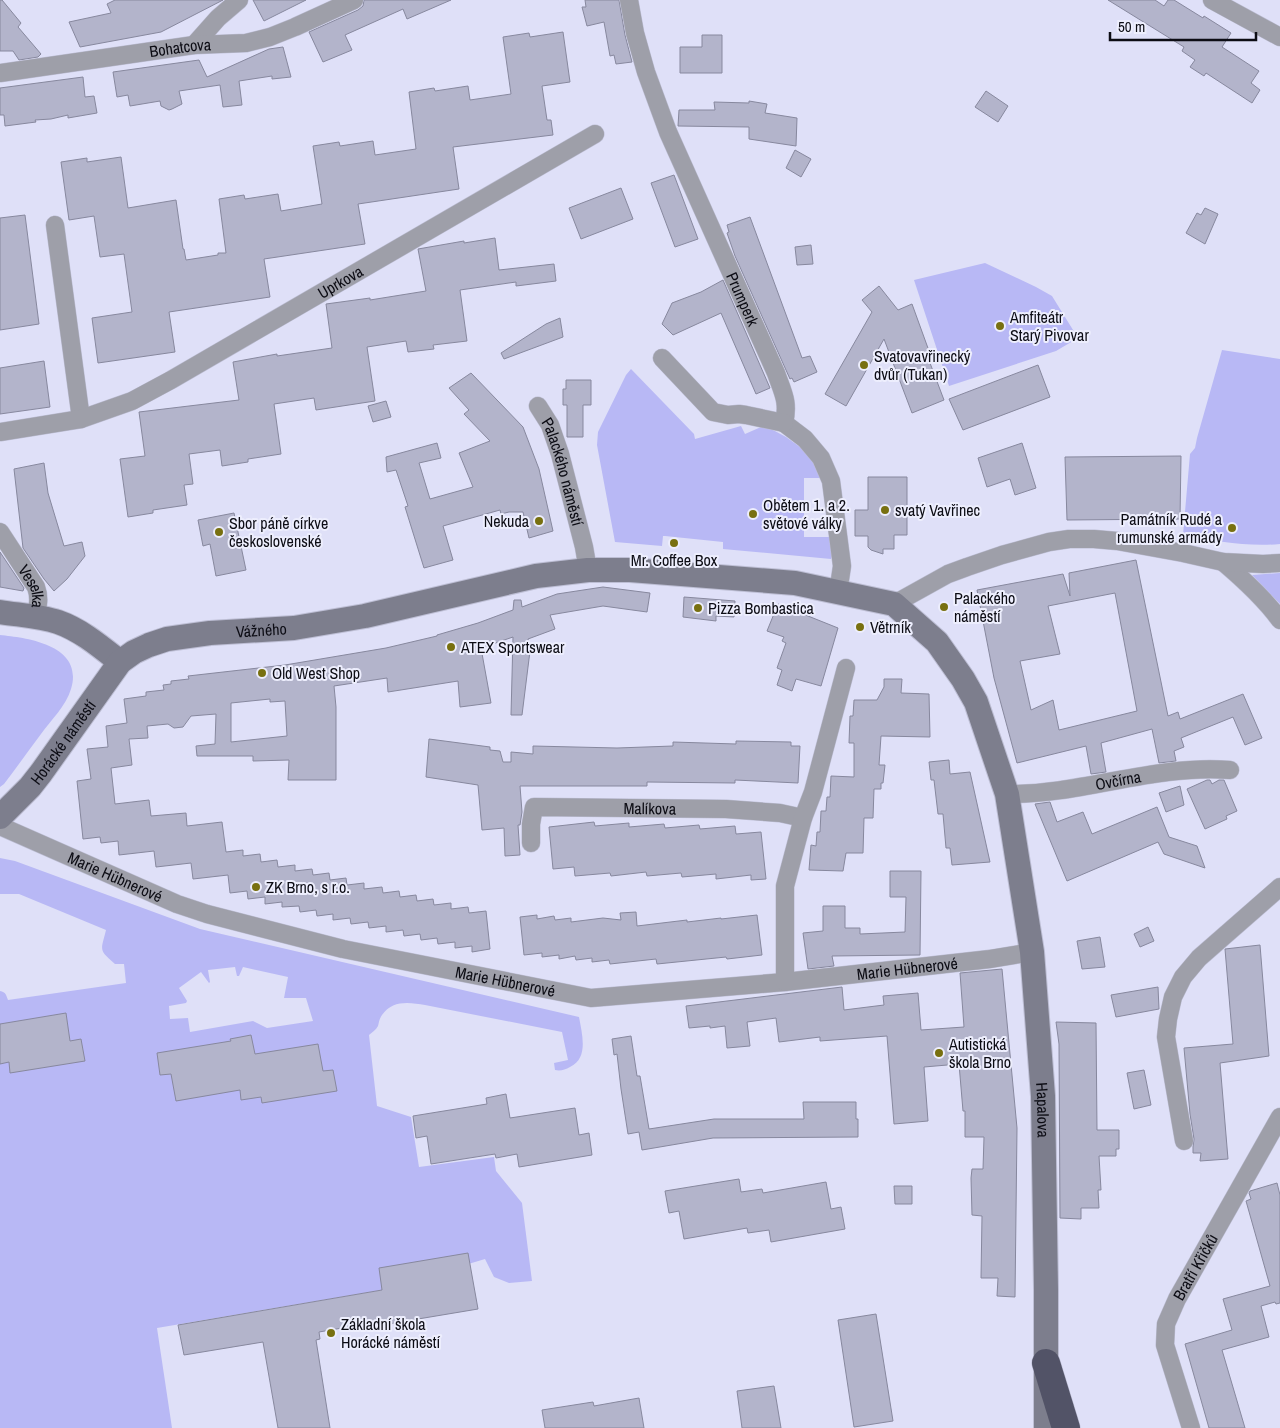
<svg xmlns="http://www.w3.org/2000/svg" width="1280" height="1428" font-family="'Archivo Narrow',sans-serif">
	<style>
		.green { fill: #b8b8f5; fill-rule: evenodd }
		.building { fill: #b3b4cb; stroke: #87889e; fill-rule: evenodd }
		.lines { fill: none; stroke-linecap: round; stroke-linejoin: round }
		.street-casing { stroke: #bdbed4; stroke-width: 19 }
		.secondary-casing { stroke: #bdbed4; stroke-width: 26 }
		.highway-casing { stroke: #bdbed4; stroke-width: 29 }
		.street { stroke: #9e9fa9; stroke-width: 18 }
		.secondary { stroke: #7d7e8d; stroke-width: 24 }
		.highway { stroke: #525367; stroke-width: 28 }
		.poi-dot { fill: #787010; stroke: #edeefd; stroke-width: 2 }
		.labels { text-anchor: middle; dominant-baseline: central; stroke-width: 4; stroke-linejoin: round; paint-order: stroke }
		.street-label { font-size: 16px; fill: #0c0c14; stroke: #edeefd }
		.poi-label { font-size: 16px; fill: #0c0c14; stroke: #edeefd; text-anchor: start }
	</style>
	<rect width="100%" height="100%" fill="#dfe0f8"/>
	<path class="green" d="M985 263 1036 287 1052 296 1078 338 1056 351 949 386 914 280Z
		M1222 350 1280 359V544C1247 547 1215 541 1183 535L1190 454 1195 448 1197 438Z
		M631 369 694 434 695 439 741 426 745 434 761 427 773 430 786 437 800 447 812 460 820 478H804V537H832L833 550 831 559 723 549V542L665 536H663L662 546 615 542 597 445 598 432 626 375Z
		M1280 573V604L1252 575Z
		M0 635C30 638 84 646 71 689 66 706 51 720 41 734 29 750 17 767 4 784L0 787Z
		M0 858 15 861 200 929 579 1017C582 1034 589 1058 570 1067 565 1070 560 1071 555 1070L554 1063 568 1060 562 1032 425 1005C409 1002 392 1000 382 1015 379 1019 379 1023 378 1026 376 1030 372 1032 369 1035L377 1106 411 1117 419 1167 494 1157 496 1171 522 1203 532 1281 509 1283 494 1277 485 1259 382 1290 157 1328 172 1428H0V991C6 992 6 995 8 1000L126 983 124 964H115C98 949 101 951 106 930L19 894H0ZM235 967 237 976H239L243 967 288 977 284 998H306L313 1021 267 1028 253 1021 190 1032 188 1018 170 1019 169 1006 186 1003 187 1001 179 988 201 972 209 983 210 982 208 970Z"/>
	<path class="building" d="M0 0H2L21 23 18 27 41 54 38 57 19 60 13 51H0Z
		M115 0H223L161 32 80 47 69 22 111 13 107 4Z
		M253 0H306L264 21Z
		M364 0H451L407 19 403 9 345 35 352 50 323 62 309 32 358 10 363 6Z
		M585 0H619L625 35 632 62 616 64 614 55 610 56 604 22 587 26 582 7H586Z
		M1108 0H1155L1164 6 1168 0H1174L1203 18 1204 16 1231 33 1222 47 1259 71 1251 83 1260 90 1252 103 1206 73 1204 76 1190 67 1195 60 1182 51 1184 47Z
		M563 32 570 82 542 86 547 120H551L553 135 453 147 459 189 358 204 365 244 264 259 270 297 169 312 175 352 98 363 92 318 132 312 124 254 100 257 94 216 69 220 61 162 87 158V162L121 157 128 208 176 200 183 249H184L186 260 218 255V253H226L219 199 244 195 245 199 278 194 281 211 322 204 313 146 339 142 340 146 373 141 375 155 416 149 409 92 434 88 435 91 468 86 470 100 511 94 503 37 529 33 530 37Z
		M702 35H722V73H680V47H702Z
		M283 47 291 77 272 79V76L239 81 242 105 223 107 220 85 179 91 182 104 172 109 169 110 161 106 160 101 130 106 128 95 117 97 113 72 199 60 207 77 269 49Z
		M83 77 85 97 94 96 97 113 68 118V115L51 119 35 120 36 122 5 126 4 115H0V88Z
		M986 91 1008 106 998 122 975 107Z
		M749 101 767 104 765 113 797 118 796 146 749 139V127L678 126 679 110H715L714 102 749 103Z
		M795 150 811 159 801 177 786 168Z
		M674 175 698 239 675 247 651 183Z
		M621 188 633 219 581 239 569 208Z
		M1205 208 1218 214 1205 244 1186 233 1197 213 1201 215Z
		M25 215 39 324 0 330V218Z
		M750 217 802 358 810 356 817 372 794 382 792 378 790 379 735 256 727 233 729 232 727 225Z
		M495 238 499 270 554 264 556 281 516 286V282L460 290 467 341 433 345 434 349 408 352 406 341 367 347 375 401 316 410 314 398 274 404 281 454 248 459V462L222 466 220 450 189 454 193 484 184 485 187 505 153 510V513L128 517 120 459 145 456 139 412 239 400 233 362 277 354V356L332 348 326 304 370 298V300L426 291 418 249 464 241V243Z
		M811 245 813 264 797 265 795 247Z
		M723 280 770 388 756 394 721 313 673 335 662 324 672 303 701 292Z
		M879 286 898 310 912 304 933 362 930 363 944 400 912 413 884 339 846 406 825 394 872 312 862 300Z
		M560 318 563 337 504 359 501 353 546 324Z
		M44 361 50 407 0 414V368Z
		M1038 365 1050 397 963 430 949 399Z
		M471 373 523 427 539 469 553 531 529 538 523 512H509L501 514 500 510 443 526 453 560 424 568 405 507 408 506 396 470 387 472 386 457 437 443 441 458 419 463 430 499 473 487 459 453 490 441 464 414 469 410 449 388Z
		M566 380H591V405H583V437H567V405H563V389H566Z
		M386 401 391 417 373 422 368 406Z
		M1022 443 1036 488 1015 495 1010 479 987 487 978 458Z
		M1181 456 1180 519 1067 520 1065 457Z
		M44 463 48 493 64 546 82 542 85 556 67 579 54 591 44 579 23 548 14 469Z
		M868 477H907V535H894V549H883V554L871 550 868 547V536H855V510H868Z
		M234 513 246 570 216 576 210 544 203 546 198 520Z
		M0 552 24 588 23 591 0 587Z
		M1136 560 1168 716 1178 712 1180 719 1243 694 1262 738 1245 745 1233 717 1181 738 1184 747 1174 751 1176 761 1159 763 1152 729 1101 743 1106 772 1091 774 1086 746 1017 763 994 678 977 590 1063 574 1070 596 1069 573ZM1115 593 1137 711 1059 730 1053 700 1031 710 1020 661 1060 654 1048 606Z
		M603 587 650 593 647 612 603 606 550 615 555 629 528 639 530 651 522 715H511L513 637 481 648 491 703 460 707 458 681 388 692 387 678 334 686 336 707V780H288L289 760 253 761V756H197L196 746 215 744 216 714 191 716 183 727 174 728 168 724 147 726 148 738 129 739 132 765 111 768 115 804 149 800 151 816 186 813 187 826 222 822 226 852 243 850V856L260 854 261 862 277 860 278 867 295 865V871L312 869 313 875 329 873 330 880 346 878 347 885 364 883V889L382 887 383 893 399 891 400 897 416 895 417 901 433 899 434 905 451 903V909L468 907 469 913 486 911 490 949 472 952V946L455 948V942L438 944 437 938 421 940 420 934 404 936 403 930 386 932V926L369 928 368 922 351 924 350 918 333 920V914L317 916 316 910 300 912 299 906 282 907V902L265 904V897L248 899 247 891 230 893 228 875 193 879 191 863 156 867 154 851 119 855 118 841 101 843 100 837 83 839 77 781 91 779 87 749 108 747 106 726 127 723 124 699 146 696V692L164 690 163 685 171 684V681L189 679 188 676 285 665 386 648 437 636V635L478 623 513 610 514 600H521L522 607 557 594ZM270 699V702L285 701 287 736 231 742V703Z
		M684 597 735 601 734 617 716 616V621L683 617Z
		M778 604 838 628 821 686 796 679 792 691 777 685 782 670 777 668 786 643 782 641 784 637 767 631Z
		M884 679H902L901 693 929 694 930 737 881 736 879 765H885L883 783H881V789H874L873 818H864L863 853H846L843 871 809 870 811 845 816 846 817 832H820L821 811H826L827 797H830L831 776 854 777V743H849L850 716H853L854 700H877L884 687Z
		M429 739 490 747V750L500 751 503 762H511V752L533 754V746L617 748 673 746V742L736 744V741L791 742V746H800L798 783 735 780V783L647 782V786H520L522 812 520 825H518L520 855 505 856 504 828 482 830 478 785 426 777Z
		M949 760 950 774 970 772 990 862 952 865 950 848H946L943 814H938L934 780H931L929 762Z
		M1207 780H1210L1212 784 1219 780H1224L1237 811 1226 816 1227 819 1205 829 1187 789Z
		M1180 786 1184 805 1166 812 1159 793Z
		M1050 802 1057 822 1083 812 1092 834 1157 807 1169 837 1197 846 1205 868 1164 854 1158 842 1067 881 1035 804Z
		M594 822 595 826 629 823V827L664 824 665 828 699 825 700 829 735 826 736 834 761 832 766 879 751 880V875L716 879V874L682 877 681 873 647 876 646 872 611 876 610 873 575 876 574 867 553 869 549 827Z
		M890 871H921L920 955 832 956 834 966 808 969 803 933 823 931V906H845V928H860V934L905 932 906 897H890Z
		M636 912 637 926 687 920V922L721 918V919L757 915 762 955 727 959 726 957 657 964 656 959 610 964 609 960 592 962V958L576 960 575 956 559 959V955L542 957V953L524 955 520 917 537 915V919L554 916 555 920 571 918V922L603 918 621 920 620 913Z
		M1148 927 1154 941 1140 947 1134 934Z
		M1100 937 1105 967 1082 969 1077 941Z
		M1260 945 1269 1056 1220 1063 1228 1159 1200 1161 1201 1153H1193V1147L1194 1139 1190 1114 1184 1048 1233 1044 1225 949Z
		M1002 969 1017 1128 1015 1297 997 1296 998 1278H981L982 1216 972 1215 971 1178 972 1169H983L984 1137H965V1111H963L959 1064 924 1067 928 1121 894 1124 887 1036 820 1041V1037L779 1042 776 1018 747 1022 750 1046 727 1048 725 1026 710 1028V1026L689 1028 686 1006 842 987 844 1010 884 1005 883 996 918 993 921 1030 964 1027 960 973Z
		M1158 987 1159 1009 1116 1017 1111 995Z
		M66 1013 70 1041 81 1039 85 1061 10 1073 9 1062 0 1064V1024Z
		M1056 1022 1096 1023 1097 1130H1119V1149H1116V1156H1099L1101 1190H1098L1099 1208H1081V1219L1060 1218 1059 1044Z
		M251 1035 255 1054 318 1044 323 1071 333 1070 337 1091 262 1103 261 1097 241 1100 240 1090 176 1101 171 1074 160 1075 157 1053 231 1041 230 1039Z
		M631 1036 637 1076H640L649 1129 714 1119H804L803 1102H856V1119H858V1137L713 1138 642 1150 639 1132 628 1134 621 1089 617 1054 614 1055 612 1039Z
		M1144 1070 1151 1105 1134 1109 1127 1073Z
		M506 1094 510 1118 575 1108 579 1135 589 1133 592 1155 519 1167 517 1154 496 1158 495 1154 431 1164 427 1136 416 1138 413 1116 487 1104 486 1098Z
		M739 1179 741 1192 762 1189 763 1193 826 1182 831 1209 841 1207 845 1229 771 1242 769 1230 748 1233 747 1228 684 1239 679 1211 669 1213 665 1191Z
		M1277 1183 1280 1195V1303L1276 1304 1275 1302 1261 1306 1269 1337 1222 1350 1245 1428H1209L1185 1344 1232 1330 1223 1299 1270 1286 1246 1201 1251 1199 1249 1193 1250 1191Z
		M894 1186H912V1204H895Z
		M468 1253 478 1309 388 1324V1320L319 1332 320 1339 316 1340 330 1428H278L263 1342 184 1355 178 1325 382 1290 379 1268Z
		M876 1314 893 1421 854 1427 838 1320Z
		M774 1386 781 1428H742L737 1391Z
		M639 1398 644 1428H545L542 1410 593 1402 594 1406Z"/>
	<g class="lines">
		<g class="street-casing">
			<g id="street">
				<path id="s1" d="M629 0 635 33 646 72 668 132 776 373C783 393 789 402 784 423L805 439 821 458 831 481 842 566 838 593"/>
				<path d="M1212 0 1280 37"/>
				<path d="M194 45 218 18 239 0"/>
				<path id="s2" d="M0 73 194 45 246 43 270 37 295 27 354 0"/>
				<path d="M55 225 81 419"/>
				<path d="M662 358 713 412 728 415 739 414 746 415 784 423"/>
				<path id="s3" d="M538 406 550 425 560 454 584 547 588 570"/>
				<path id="s4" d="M0 432 81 419 132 401 171 380 595 134"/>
				<path id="s5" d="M0 532 36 587C40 598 38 606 35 618"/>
				<path d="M1223 562C1243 579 1264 598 1280 620"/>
				<path d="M894 604 948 574 967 567 1002 555 1049 542 1069 539H1094L1117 541 1183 553 1223 562 1263 564 1280 563"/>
				<path id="s6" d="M1007 794C1082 795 1154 764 1230 770"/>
				<path id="s7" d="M0 826 177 904 207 914 343 949 591 998 785 982 990 959 1032 952"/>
				<path id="s8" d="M531 843V824L534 807 726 809 780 813 803 818"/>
				<path d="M785 982V886L803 818 813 792 846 668"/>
				<path d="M1184 1141 1166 1037 1168 1019 1173 997 1183 977 1199 958 1280 887"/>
				<path id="s9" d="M1191 1428 1165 1345 1166 1324 1177 1299 1280 1117"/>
			</g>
		</g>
		<g class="secondary-casing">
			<g id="secondary">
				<path d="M0 612C18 615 40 616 58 622 81 630 101 647 120 662"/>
				<path id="s10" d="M0 817 30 787 41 773 120 662 134 652 149 645 167 639 210 633 294 628 365 616 536 576 588 570H630L795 583 894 604 937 642 963 679 976 702 1007 794 1032 952 1043 1096 1046 1290V1428"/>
			</g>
		</g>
		<g class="highway-casing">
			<path id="highway" d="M1046 1363 1066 1428"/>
		</g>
		<use href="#street" class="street"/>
		<use href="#secondary" class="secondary"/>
		<use href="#highway" class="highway"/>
	</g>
	<g class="poi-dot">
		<circle cx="1000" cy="326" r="5"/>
		<circle cx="864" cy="365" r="5"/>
		<circle cx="885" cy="510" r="5"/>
		<circle cx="753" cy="514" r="5"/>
		<circle cx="539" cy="521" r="5"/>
		<circle cx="1232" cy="528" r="5"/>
		<circle cx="219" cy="532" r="5"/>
		<circle cx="674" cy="543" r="5"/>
		<circle cx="944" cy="607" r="5"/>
		<circle cx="698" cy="608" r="5"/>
		<circle cx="860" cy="627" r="5"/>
		<circle cx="451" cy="647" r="5"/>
		<circle cx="262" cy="673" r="5"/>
		<circle cx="256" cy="887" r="5"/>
		<circle cx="939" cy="1053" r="5"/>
		<circle cx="331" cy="1333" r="5"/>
	</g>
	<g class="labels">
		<g class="street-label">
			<text stroke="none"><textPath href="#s2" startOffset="182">Bohatcova</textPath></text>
			<text stroke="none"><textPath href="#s4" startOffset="376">Uprkova</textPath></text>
			<text stroke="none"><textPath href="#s1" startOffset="321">Prumperk</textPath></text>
			<text stroke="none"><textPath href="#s3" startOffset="71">Palackého náměstí</textPath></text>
			<text stroke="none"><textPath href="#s5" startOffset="64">Veselka</textPath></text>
			<text stroke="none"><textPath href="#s10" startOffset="344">Vážného</textPath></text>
			<text stroke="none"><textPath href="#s10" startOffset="98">Horácké náměstí</textPath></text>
			<text stroke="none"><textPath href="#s6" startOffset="112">Ovčírna</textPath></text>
			<text stroke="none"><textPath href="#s8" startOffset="152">Malíkova</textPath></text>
			<text stroke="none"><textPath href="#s7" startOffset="126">Marie Hübnerové</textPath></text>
			<text stroke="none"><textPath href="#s7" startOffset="936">Marie Hübnerové</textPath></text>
			<text stroke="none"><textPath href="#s7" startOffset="531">Marie Hübnerové</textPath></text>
			<text stroke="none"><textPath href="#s10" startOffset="1530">Hapalova</textPath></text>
			<text stroke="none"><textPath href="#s9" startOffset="172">Bratří Křičků</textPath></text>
		</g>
		<g class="poi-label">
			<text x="1010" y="317">Amfiteátr<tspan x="1010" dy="18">Starý Pivovar</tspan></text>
			<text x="874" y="356">Svatovavřinecký<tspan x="874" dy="18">dvůr (Tukan)</tspan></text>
			<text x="763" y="505">Obětem 1. a 2.<tspan x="763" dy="18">světové války</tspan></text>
			<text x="895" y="510">svatý Vavřinec</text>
			<text x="1222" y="519" text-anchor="end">Památník Rudé a<tspan x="1222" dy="18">rumunské armády</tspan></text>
			<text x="529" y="521" text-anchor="end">Nekuda</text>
			<text x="229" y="523">Sbor páně církve<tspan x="229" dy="18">československé</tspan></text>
			<text x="674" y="560" text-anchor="middle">Mr. Coffee Box</text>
			<text x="954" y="598">Palackého<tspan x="954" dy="18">náměstí</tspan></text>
			<text x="708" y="608">Pizza Bombastica</text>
			<text x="870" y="627">Větrník</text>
			<text x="461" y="647">ATEX Sportswear</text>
			<text x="272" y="673">Old West Shop</text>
			<text x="266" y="887">ZK Brno, s r.o.</text>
			<text x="949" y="1044">Autistická<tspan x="949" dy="18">škola Brno</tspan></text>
			<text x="341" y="1324">Základní škola<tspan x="341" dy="18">Horácké náměstí</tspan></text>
		</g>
	</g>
	<path d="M1110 32v8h146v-8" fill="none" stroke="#0c0c14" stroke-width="2.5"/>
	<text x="1118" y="32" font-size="15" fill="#0c0c14" stroke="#edeefd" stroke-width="4" paint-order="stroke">50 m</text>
</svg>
